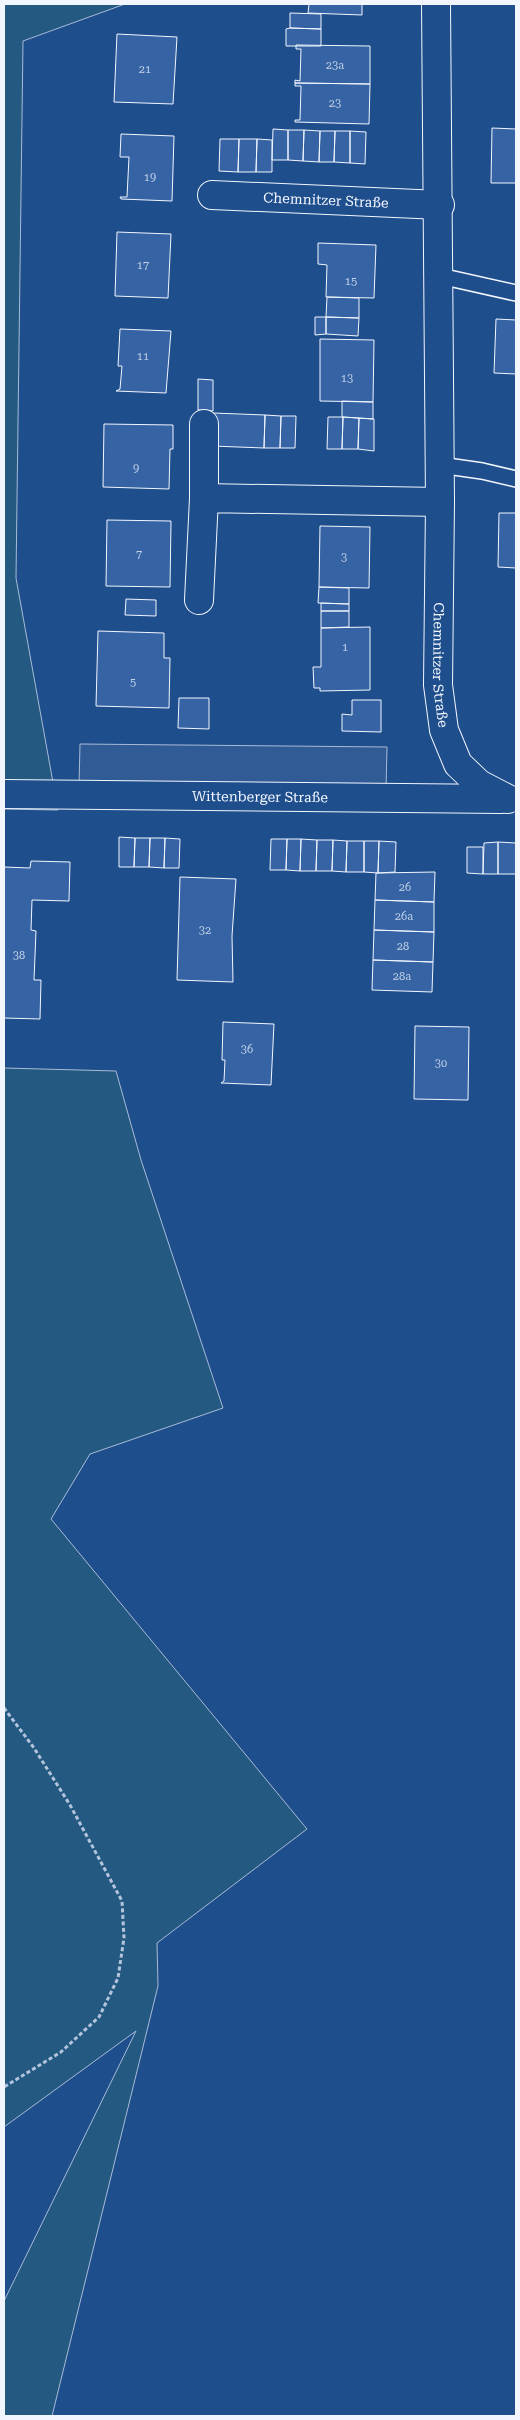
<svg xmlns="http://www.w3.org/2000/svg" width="520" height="2420" font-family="'Roboto Serif',serif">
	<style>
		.green { fill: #245a82; stroke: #a8bbd7 }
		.parking { fill: #305b95; stroke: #a8bbd7 }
		.building { fill: #3563a3; stroke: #f2f6ff }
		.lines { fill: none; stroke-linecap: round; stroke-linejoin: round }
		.lane-casing { stroke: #f2f6ff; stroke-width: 18 }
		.street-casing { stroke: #f2f6ff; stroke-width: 30 }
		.path { stroke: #b3c4dc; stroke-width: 3; stroke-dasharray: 4 2.5; stroke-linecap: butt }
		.lane { stroke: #1f4e8c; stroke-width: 15 }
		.street { stroke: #1f4e8c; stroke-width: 28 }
		.labels { text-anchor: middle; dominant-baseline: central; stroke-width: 4; stroke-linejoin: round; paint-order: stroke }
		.number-label { font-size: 11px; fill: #c3d1e8 }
		.street-label { font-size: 14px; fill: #f2f6ff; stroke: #1f4e8c }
	</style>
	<rect width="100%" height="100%" fill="#1f4e8c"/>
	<path class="green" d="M4 4H125L23 41 16 578 58 810 4 809Z
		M4 1068 116 1071 141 1160 223 1408 90 1454 51 1519 307 1829 157 1943 158 1986 52 2416H4V2301L136 2031 4 2127Z"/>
	<path class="parking" d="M80 744 387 747 386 790 79 787Z"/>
	<path class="building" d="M309 4H362V15L308 13Z
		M290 13 321 14V29L290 28Z
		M290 28 321 29V46H286V29Z
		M117 34 177 37 173 104 114 102Z
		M296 45 370 46V84L295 83V80L300 81 301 49H296Z
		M295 83 370 84 369 124 295 122V120H300L301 86H295Z
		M492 128 516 129V183H491Z
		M273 129 288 130V160H272Z
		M288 130H304L303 161 288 160Z
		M304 130 320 131 319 162 303 161Z
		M320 131H335L334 162H319Z
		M335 131H350V163L334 162Z
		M350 131 366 132 365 164 350 163Z
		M121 134 174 136 172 201 121 199 120 197H127L129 157H120Z
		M220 139H239L238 172 219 171Z
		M239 139H257L256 172H238Z
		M257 139 272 140V172H256Z
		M117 232 171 234 168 298 115 296Z
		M318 243 376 245 374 298 326 297 327 265 318 264Z
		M327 297 359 298V318L326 317Z
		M315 317H326V334L315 335Z
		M326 317 359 318 358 336 326 334Z
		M496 319 516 320V374L494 373Z
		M120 329 171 331 166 393 116 391 120 389 122 366H118Z
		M320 339 374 340 373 402 320 401Z
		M198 379 213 380V411L198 410Z
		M342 401 373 402V419L342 417Z
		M213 413 265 415 264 448 212 446Z
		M265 415 281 416 280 448H264Z
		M281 416H296L295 448H280Z
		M328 417H343L342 449H327Z
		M343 417 359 418 358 449H342Z
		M359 418 374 419V451L358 449Z
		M104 424 173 425V449H170L169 489 103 487Z
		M499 513H516V568L498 567Z
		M107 520 171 521 170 587 106 586Z
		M320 526 370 527 369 588 319 587Z
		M319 587 349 588V604L318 603Z
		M126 599 156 600V616L125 615Z
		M321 603 349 604V611H321Z
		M321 611H349V627L321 628Z
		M370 627V690L320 691V688H314L313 667H321V628Z
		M98 631 164 633V658H170L169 708 96 706Z
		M179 698H209V729L178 728Z
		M352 700H381V732L342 731V714L352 715Z
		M119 837 135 838 134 867H119Z
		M135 838H150L149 867H134Z
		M150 838H165L164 868 149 867Z
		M165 838 180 839 179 868H164Z
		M271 839H287L286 870H270Z
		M287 839H301L300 871 286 870Z
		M301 839 317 840 316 871H300Z
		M317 840H333L332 871H316Z
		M333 840 347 841 346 872 332 871Z
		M347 841H364V872H346Z
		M364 841H379L378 873 364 872Z
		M379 841 396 842 395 872 378 873Z
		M498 842 516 843V874H498Z
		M498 842V874H483L484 843Z
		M467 847H483V874L467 873Z
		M31 861 70 862 69 901 32 900 31 930 36 931 34 980H41L40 1019 4 1018V867L30 868Z
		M435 872 434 902 375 900 376 873Z
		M180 877 236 879 232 936 233 982 177 980Z
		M375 900 434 902V932L374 930Z
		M374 930 434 932 433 962 373 960Z
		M373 960 433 962 432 992 372 990Z
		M223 1022 274 1024 271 1085 221 1083 224 1081 225 1060H222Z
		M415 1026 469 1027 468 1100 414 1099Z"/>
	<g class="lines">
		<g class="lane-casing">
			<path id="lane" d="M440 276 516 293
				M440 465 482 471 516 479"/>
		</g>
		<g class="street-casing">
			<g id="street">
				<path id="s1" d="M436 4 440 502 438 685 444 730 458 764 479 784 508 799"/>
				<path id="s2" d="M212 195 440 205"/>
				<path d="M204 498V424"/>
				<path d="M199 600 204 498 440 502"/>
				<path id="s3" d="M4 794 502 799"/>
			</g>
		</g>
		<path class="path" d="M4 1708 34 1748 70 1805 122 1901 124 1938 118 1978 99 2017 61 2052 4 2087"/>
		<use href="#lane" class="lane"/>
		<use href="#street" class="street"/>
	</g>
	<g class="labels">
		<g class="number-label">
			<text x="335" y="65">23a</text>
			<text x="145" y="69">21</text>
			<text x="335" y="103">23</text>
			<text x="150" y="177">19</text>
			<text x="143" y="265">17</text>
			<text x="351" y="281">15</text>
			<text x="143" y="356">11</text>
			<text x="347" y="378">13</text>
			<text x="136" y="468">9</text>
			<text x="139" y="554">7</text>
			<text x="344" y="557">3</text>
			<text x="345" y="647">1</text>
			<text x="133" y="682">5</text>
			<text x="405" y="887">26</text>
			<text x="404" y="916">26a</text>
			<text x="205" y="930">32</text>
			<text x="403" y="946">28</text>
			<text x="19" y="955">38</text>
			<text x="402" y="976">28a</text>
			<text x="247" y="1049">36</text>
			<text x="441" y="1063">30</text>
		</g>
		<g class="street-label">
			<text stroke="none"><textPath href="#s2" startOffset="114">Chemnitzer Straße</textPath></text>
			<text stroke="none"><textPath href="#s1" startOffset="661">Chemnitzer Straße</textPath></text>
			<text stroke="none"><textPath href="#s3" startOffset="256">Wittenberger Straße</textPath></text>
		</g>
	</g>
	<rect width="520" height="2420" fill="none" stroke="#f2f6ff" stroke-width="10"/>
</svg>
